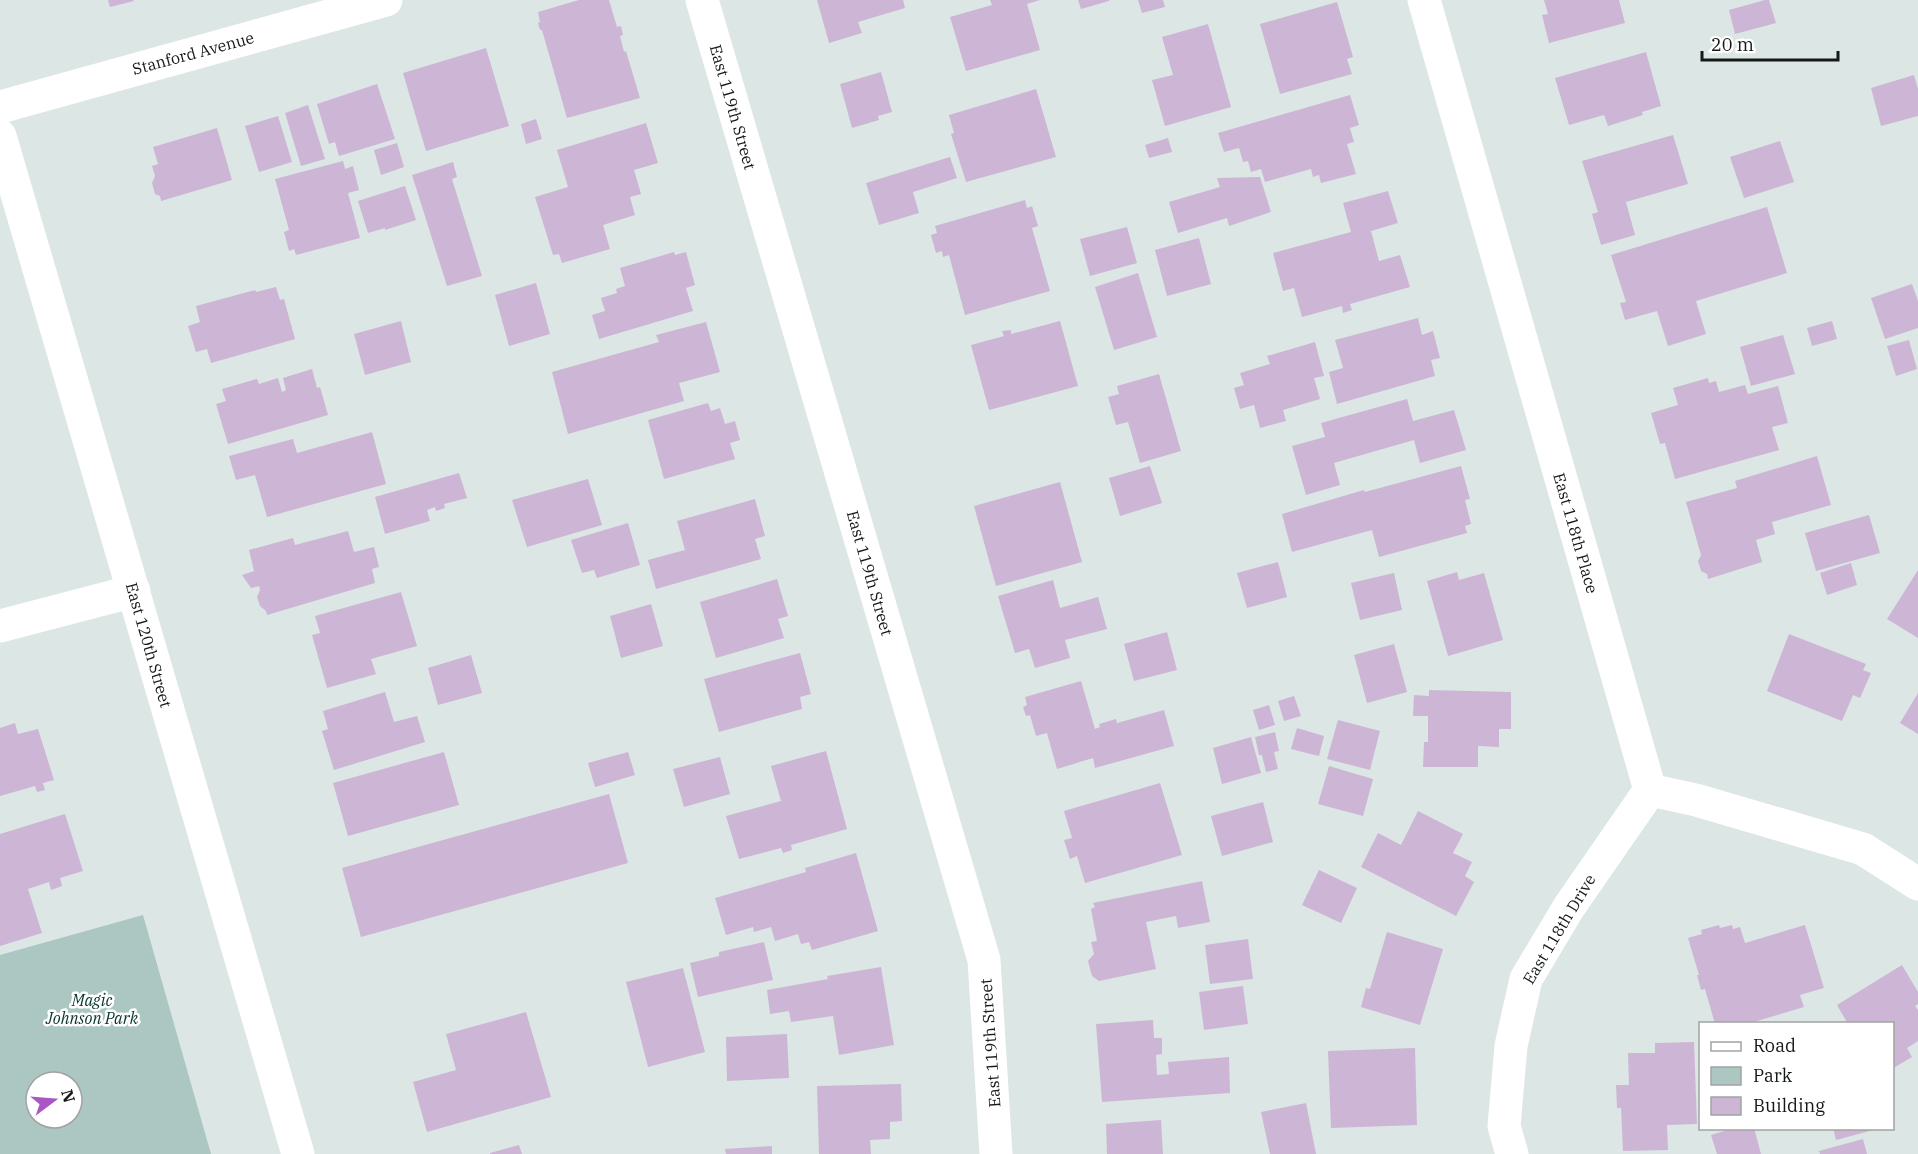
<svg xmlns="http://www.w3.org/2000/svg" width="1918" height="1154" font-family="'IBM Plex Serif',serif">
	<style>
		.green { fill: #acc7c1; fill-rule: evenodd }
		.building { fill: #cdb6d5 }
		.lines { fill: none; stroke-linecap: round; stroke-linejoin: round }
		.street { stroke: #fff; stroke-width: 33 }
		.secondary { stroke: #fff; stroke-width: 33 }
		.labels { text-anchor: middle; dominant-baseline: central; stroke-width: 5; stroke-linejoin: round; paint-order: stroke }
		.street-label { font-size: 16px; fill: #141817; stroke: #fff }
		.park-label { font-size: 16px; font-style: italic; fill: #07342d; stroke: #fff }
	</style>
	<rect width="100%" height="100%" fill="#dce6e4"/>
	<path class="green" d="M143 915 211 1154H0V955ZM36 1082H72V1118H36Z"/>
	<path class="building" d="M108 0H133L134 1 110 7Z
		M579 0H609L617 27 621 26 623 35 620 36 624 52 626 51 640 98 567 118 542 30H540L538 23 540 22 538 12Z
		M817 0H903L905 8 858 22 862 33 829 43Z
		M990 0H1040L1027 4 1040 50 966 71 950 17 992 5Z
		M1078 0H1109V1L1081 9Z
		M1138 0H1163L1165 7 1142 13Z
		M1544 0H1619L1625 23 1549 43 1542 15 1548 14Z
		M1765 0H1769L1776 23 1735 34 1729 10Z
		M1337 2 1353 57 1347 59 1352 74 1280 94 1260 24Z
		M1208 24 1231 107 1165 126 1152 80 1173 75 1162 37Z
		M486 48 509 126 426 151 403 73Z
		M1646 52 1661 106 1642 112 1643 115 1608 126 1604 115 1569 125 1555 78Z
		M881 72 892 112 878 116 879 120 852 128 840 84Z
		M1914 75 1918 89V116L1881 126 1871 88Z
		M377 84 395 139 339 156 335 142 329 144 317 104Z
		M1036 89 1056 157 966 182 951 134 954 133 949 115Z
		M1350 95 1359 125 1350 128 1354 142 1347 144 1356 174 1321 183 1319 175 1313 177 1311 169 1265 182 1261 169 1251 172 1248 161 1243 162 1239 148 1224 152 1218 133Z
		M308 105 325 159 301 166 285 113Z
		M278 116 292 162 259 172 245 126Z
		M536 119 542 139 526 144 521 124Z
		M646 123 658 163 634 170 641 194 630 197 635 215 603 225 610 249 562 263 559 254 553 255 535 197 568 187 557 150Z
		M217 128 232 180 161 201 160 196 155 194 152 183 155 176 152 166 158 164 153 147Z
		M1673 135 1688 184 1626 202 1635 235 1601 245 1592 214 1598 212 1582 161Z
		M1168 138 1172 152 1149 158 1145 145Z
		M1780 141 1794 182 1744 198 1730 157Z
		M397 143 404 167 381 175 374 150Z
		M950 157 957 178 913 192 919 213 879 225 866 183Z
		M343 161 345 169 353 166 359 190 348 193 360 238 296 255 294 249 289 251 284 232 289 230 275 179Z
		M453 162 457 177 452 179 482 276 447 286 412 175Z
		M1260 177 1271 212 1229 226 1227 218 1178 233 1169 202 1220 187 1217 178Z
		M405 186 416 220 385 230V228L368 233 358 201Z
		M1388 191 1398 223 1371 231 1379 261 1400 255 1410 287 1350 304 1352 310 1343 313 1342 306 1302 317 1294 288 1283 291 1273 253 1351 232 1343 203Z
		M1025 200 1027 208 1032 206 1038 226 1032 228 1050 291 965 315 949 255 943 257 942 251 936 253 931 235 937 233 935 226Z
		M1767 207 1787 273 1696 301 1706 334 1668 346 1657 311 1625 320 1620 303 1626 302 1611 255Z
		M1127 227 1137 263 1090 276 1080 239Z
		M1199 238 1211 284 1167 296 1155 250Z
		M674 252 675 255 686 252 695 285 686 288 693 311 599 339 592 315 605 311 601 298 617 293 616 289 625 286 620 268Z
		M1138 273 1157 337 1114 350 1095 287Z
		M536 283 550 334 509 346 495 295Z
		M1912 284 1918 301V328L1885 339 1871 298Z
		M276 287 280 300 284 299 295 339 211 363 207 349 196 352 188 326 200 322 196 306 255 290 256 292Z
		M1418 318 1422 335 1433 331 1440 358 1431 360 1435 376 1337 404 1329 372 1343 368 1335 340Z
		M401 321 411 362 365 375 354 334Z
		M1060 321 1078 386 989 410 971 345 1004 336 1002 331 1011 330V334Z
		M1832 321 1837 339 1812 346 1807 328Z
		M706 322 720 372 679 383 684 401 568 434 552 372 659 342 656 335Z
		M1783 335 1795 374 1751 386 1740 347Z
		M1909 340 1917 369 1896 376 1887 346Z
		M1315 342 1324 376 1314 378 1320 399 1283 410 1286 421 1260 428 1254 405 1240 409 1234 388 1244 385 1240 373 1270 364 1267 356Z
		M312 369 317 388 320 387 328 415 228 444 216 404 226 401 222 389 257 379 259 384 278 378 282 392 286 390 283 378Z
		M1159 374 1181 451 1140 463 1128 422 1116 425 1108 397 1119 394 1117 386Z
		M1708 378 1709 383 1716 381 1719 392 1745 385 1748 394 1778 386 1788 423 1772 427 1779 450 1675 479 1665 443 1660 444 1651 413 1678 405 1673 388Z
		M1407 399 1413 421 1454 410 1466 450 1420 463 1414 440 1334 463 1340 485 1306 495 1292 446 1325 437 1321 423Z
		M708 403 711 411 720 408 725 424 735 421 740 440 730 443 735 459 664 479 648 420Z
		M372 432 386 484 267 517 255 475 236 480 229 456 293 439 297 453Z
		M1817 456 1831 505 1772 522 1775 534 1756 540 1762 562 1708 579 1707 574 1701 571 1698 561 1701 555 1686 502 1737 488 1735 481Z
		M1150 466 1162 503 1120 516 1109 478Z
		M1461 466 1470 499 1465 500 1471 524 1465 526 1467 533 1379 557 1372 530 1292 552 1282 514 1364 490 1365 492Z
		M459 473 467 498 444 504 445 508 436 511 435 507 427 510 430 521 385 534 375 497Z
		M588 479 602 525 527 547 512 500Z
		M1060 482 1082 562 996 586 974 506Z
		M755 499 765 536 755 539 761 559 656 589 648 560 685 550 677 521Z
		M1869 515 1880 553 1816 571 1805 533Z
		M628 523 640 565 597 578 594 570 582 573 571 540Z
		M348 531 354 552 374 547 379 567 372 569 375 583 267 615 266 611 260 606 257 597 260 590 259 586 251 588 242 575 254 571 249 550 293 538 295 545Z
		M1278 562 1287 597 1247 608 1237 573Z
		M1851 563 1857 585 1827 595 1820 573Z
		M1918 570V638L1887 619Z
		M1457 572 1459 580 1484 573 1503 640 1448 656 1427 581Z
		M1394 573 1402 610 1360 620 1351 583Z
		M777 579 788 616 778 619 784 638 716 658 700 602Z
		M1053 580 1060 608 1098 597 1107 629 1065 640 1070 658 1035 668 1029 649 1015 653 998 596Z
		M401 592 417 646 371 659 376 674 327 688 312 635 320 633 315 616Z
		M651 604 663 646 621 658 610 616Z
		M1167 632 1177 670 1134 681 1124 644Z
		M1789 634 1866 664 1863 670 1871 673 1860 698 1853 695 1842 721 1767 691Z
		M1394 644 1407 692 1367 703 1354 655Z
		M800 653 811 694 800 697 802 709 719 732 704 679Z
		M471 655 482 693 438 705 428 668Z
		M1081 681 1095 729 1100 727 1099 724 1116 719 1117 723 1164 710 1174 746 1095 768 1093 758 1057 769 1047 733 1036 736 1030 715 1026 716 1023 707 1027 705 1025 697Z
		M1429 690 1511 692V729H1499V747L1478 746V767H1423L1424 742H1428V716H1413L1414 695 1429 696Z
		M385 692 394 722 417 716 425 742 334 770 322 731 328 729 323 711Z
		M1918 693V734L1900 723Z
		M1294 696 1301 716 1284 721 1278 701Z
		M1269 705 1275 725 1259 730 1253 710Z
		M1338 720 1380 731 1370 770 1327 759Z
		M15 723 18 734 38 729 54 780 43 783 45 790 37 792 35 786 0 796V728Z
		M1297 728 1324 736 1319 756 1291 749Z
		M1275 732 1279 751 1274 752 1278 769 1266 772 1262 755H1259L1255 737Z
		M1251 737 1261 773 1222 784 1213 748Z
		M826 751 847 829 791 845 792 850 783 853 781 848 739 859 726 816 781 801 771 766Z
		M444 752 459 805 348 836 333 783Z
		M628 752 635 775 595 787 588 763Z
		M720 757 730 794 684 807 673 769Z
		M1329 766 1373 779 1363 816 1318 804Z
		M1160 783 1182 855 1085 883 1077 856 1070 859 1064 840 1072 838 1064 811Z
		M609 794 628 863 361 937 342 868Z
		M1263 802 1273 842 1222 856 1211 816Z
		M1418 811 1463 834 1453 853 1472 862 1465 876 1474 882 1456 916 1361 867 1378 833 1401 845Z
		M65 814 83 871 60 878 62 886 51 890 49 882 28 889 42 933 0 946V834Z
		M856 853 878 931 812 950 809 942 801 944 798 934 775 941 771 927 754 932 753 927 726 935 715 898 806 872 805 868Z
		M1319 870 1357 888 1341 923 1302 905Z
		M1202 881 1210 922 1178 928 1176 916 1146 922 1156 969 1099 981 1092 976 1088 961 1094 954 1091 942 1097 941 1091 909 1095 907 1093 903Z
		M1719 925 1720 928 1732 925 1733 929 1740 927 1745 943 1805 925 1824 988 1800 995 1804 1007 1747 1024H1715L1705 989 1701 990 1697 975H1699L1688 938 1702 934 1701 930Z
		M1387 932 1443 949 1420 1025 1361 1007 1366 988 1370 989Z
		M1248 939 1253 979 1210 984 1205 945Z
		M764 942 773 980 698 997 690 963 719 956V952Z
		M1902 965 1918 992V1004L1915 1006 1918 1010V1041L1907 1048 1912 1057 1892 1069V1024H1848L1837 1005Z
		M881 967 894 1045 839 1055 833 1016 791 1022 789 1011 770 1014 767 990 828 979 827 976Z
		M683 968 705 1052 648 1067 626 982Z
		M1243 986 1248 1024 1204 1030 1199 992Z
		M526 1012 551 1097 427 1132 413 1082 456 1070 446 1034Z
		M1153 1020 1154 1038H1162V1054L1156 1055 1157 1075 1169 1074 1168 1062 1229 1057 1230 1093 1102 1102 1096 1024Z
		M787 1034 789 1078 727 1081 726 1037Z
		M1694 1042 1697 1124 1667 1125 1668 1150 1623 1151 1621 1108H1617L1616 1085H1629L1628 1053H1655V1043Z
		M1415 1048 1417 1125 1331 1128 1328 1051Z
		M901 1084 902 1121 890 1122V1139L870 1140 871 1154H819L817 1086Z
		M1306 1103 1316 1154H1270L1261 1112Z
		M1161 1120 1163 1154H1107L1106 1124Z
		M1734 1128H1754L1761 1154H1717L1711 1135Z
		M1833 1128H1877V1129L1836 1140Z
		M1863 1139 1867 1154H1820L1819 1151Z
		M519 1145 522 1154H490V1153Z
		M772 1146V1154H726L725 1149Z"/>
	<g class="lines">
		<path class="street" d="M702 0 984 960 996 1154
			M1424 0 1650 790
			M0 107 386 0
			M0 626 134 591
			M1650 790 1696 800 1863 849 1918 884
			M1512 1154 1504 1126 1511 1046 1526 979 1569 907 1650 790"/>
		<path class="secondary" d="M0 136 298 1154"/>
	</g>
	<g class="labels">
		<g class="street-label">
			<text transform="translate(193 53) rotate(-15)">Stanford Avenue</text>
			<text transform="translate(733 107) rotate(74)">East 119th Street</text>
			<text transform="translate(1576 533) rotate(74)">East 118th Place</text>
			<text transform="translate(870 573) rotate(74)">East 119th Street</text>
			<text transform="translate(149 645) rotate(74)">East 120th Street</text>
			<text transform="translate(1559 929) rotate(-59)">East 118th Drive</text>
			<text transform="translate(990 1043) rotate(-94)">East 119th Street</text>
		</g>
		<g class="park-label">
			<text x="92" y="1000">Magic<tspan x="92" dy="18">Johnson Park</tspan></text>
		</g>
	</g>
	<rect x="1699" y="1022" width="195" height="108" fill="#ffffff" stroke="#a1a3a2" stroke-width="1.5"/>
	<rect x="1711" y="1042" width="30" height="9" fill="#ffffff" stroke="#a1a3a2" stroke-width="1.5"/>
	<text x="1753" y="1052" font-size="18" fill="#141817">Road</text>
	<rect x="1711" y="1067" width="30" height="18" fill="#acc7c1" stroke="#a1a3a2" stroke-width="1.5"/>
	<text x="1753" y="1082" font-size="18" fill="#141817">Park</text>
	<rect x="1711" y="1097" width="30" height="18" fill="#cdb6d5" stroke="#a1a3a2" stroke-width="1.5"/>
	<text x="1753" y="1112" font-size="18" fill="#141817">Building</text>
	<g transform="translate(54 1100) rotate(74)"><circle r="28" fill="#ffffff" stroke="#a1a3a2" stroke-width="1.5"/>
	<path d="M0-4.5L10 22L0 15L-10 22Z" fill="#aa56c5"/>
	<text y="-9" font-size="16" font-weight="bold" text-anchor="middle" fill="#141817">N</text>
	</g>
	<path d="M1702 51v9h136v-9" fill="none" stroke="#141817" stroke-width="3"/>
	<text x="1711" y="51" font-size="18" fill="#141817" stroke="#ffffff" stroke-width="4.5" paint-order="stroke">20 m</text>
</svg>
